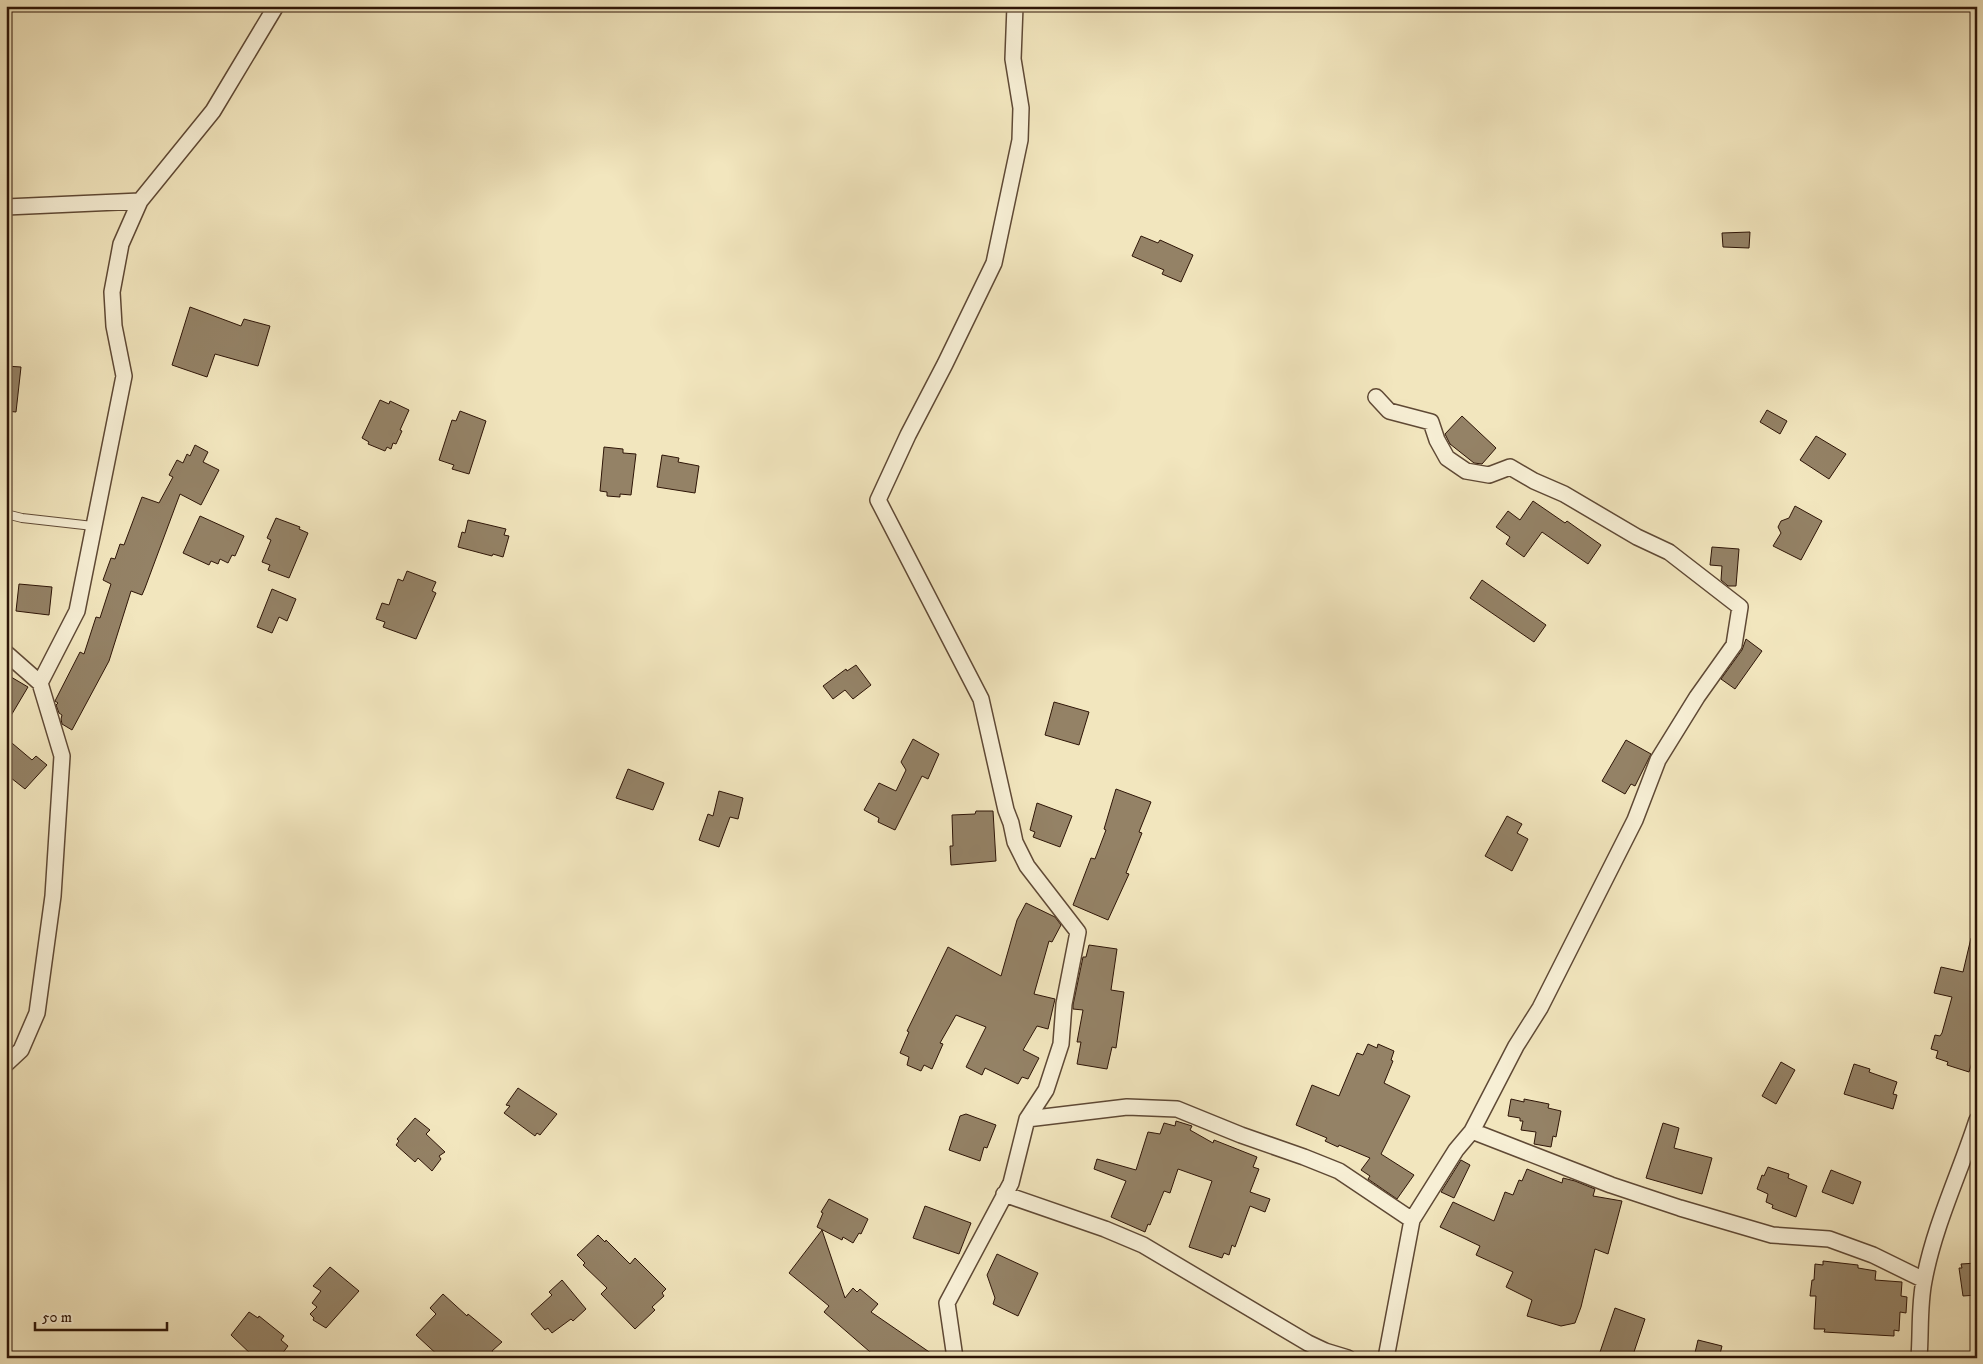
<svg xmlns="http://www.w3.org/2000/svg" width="1983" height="1364" font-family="'IM FELL DW Pica',serif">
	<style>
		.building { fill: #948266; stroke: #2e1507 }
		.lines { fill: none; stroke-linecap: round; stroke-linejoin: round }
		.service-casing { stroke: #5f4935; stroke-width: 10 }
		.minor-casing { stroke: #5f4935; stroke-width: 18 }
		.service { stroke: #f7efd5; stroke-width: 8 }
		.minor { stroke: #f7efd5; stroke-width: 15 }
	</style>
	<rect width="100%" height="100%" fill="#f2e6be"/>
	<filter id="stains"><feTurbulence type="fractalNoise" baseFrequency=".004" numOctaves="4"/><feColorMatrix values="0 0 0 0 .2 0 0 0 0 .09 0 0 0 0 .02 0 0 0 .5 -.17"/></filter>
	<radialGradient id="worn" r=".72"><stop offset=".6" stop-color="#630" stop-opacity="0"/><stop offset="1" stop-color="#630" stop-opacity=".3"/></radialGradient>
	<path class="building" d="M1750 232 1749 248 1723 247 1722 233Z
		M1141 236 1158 243 1160 240 1193 255 1181 282 1162 274 1164 270 1132 256Z
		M190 307 241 326 244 319 270 326 258 366 215 354 207 377 172 365Z
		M6 366 21 367 16 412 6 411Z
		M380 400 389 404 390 401 409 410 400 430 402 431 396 444 393 443 391 449 387 447 385 451 368 444 369 442 362 438Z
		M1767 410 1787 421 1780 434 1760 422Z
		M460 411 486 421 469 474 452 469 454 465 439 460 452 420 456 421Z
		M1462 416 1496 448 1482 464 1474 463 1450 444 1445 434Z
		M1816 436 1846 454 1829 479 1800 460Z
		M195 445 208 452 203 462 219 470 201 505 180 494 145 588 142 595 131 591 109 661 72 730 62 724 61 719 62 715 59 713 56 705 58 703 55 701 80 652 84 654 96 617 100 618 111 584 103 580 111 558 115 559 120 544 124 545 142 497 159 503 173 477 169 475 177 460 183 463 187 454 190 456Z
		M604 447 623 449V453L636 454 631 495 620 494V497L607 496V492L600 491Z
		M662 455 679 458 678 462 699 466 695 493 657 487Z
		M1533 501 1565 523 1567 521 1601 545 1588 564 1542 532 1524 557 1506 544 1510 537 1496 527 1508 511 1520 520Z
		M1795 506 1822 521 1801 560 1773 546 1781 533 1778 527 1781 521 1789 518Z
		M200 516 244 536 235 556 232 555 228 563 220 559 218 564 211 561 209 565 183 553Z
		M276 518 300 527 299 529 308 533 289 578 268 570 270 565 262 562 271 540 267 538Z
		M468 520 506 529 504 535 509 536 503 557 493 554 492 556 458 547 462 532 465 533Z
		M1712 547 1739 549 1736 586H1728L1721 580 1722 566 1710 565Z
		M407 571 436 582 432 591 436 593 416 639 383 627 385 622 376 619 382 603 389 605 398 579 403 581Z
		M1482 580 1546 625 1534 642 1470 598Z
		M19 584 52 587 49 615 16 611Z
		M272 589 296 599 287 621 279 617 272 633 257 627Z
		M1746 639 1762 651 1735 689 1721 679 1742 650Z
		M856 665 871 685 853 699 845 690 833 699 823 686 846 669 847 671Z
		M6 674 28 687 6 724Z
		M1054 702 1089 712 1079 745 1045 735Z
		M6 738 32 760 36 756 47 765 25 789 6 774Z
		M913 739 939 754 928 779 922 776 895 830 878 822 879 818 864 810 879 783 896 791 906 770 901 762Z
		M1626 740 1651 754 1635 786 1631 784 1625 794 1602 781Z
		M628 769 664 783 653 810 616 798Z
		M1116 789 1151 802 1139 832 1142 833 1126 873 1129 874 1108 920 1073 905 1091 858 1095 859 1106 830 1104 829Z
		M719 791 743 798 738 819 730 817 719 847 699 840 708 814 713 816Z
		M1037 803 1072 816 1060 847 1033 837 1035 832 1030 830Z
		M976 811H993L996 861 951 865 950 846H953L952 815 975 814Z
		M1507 816 1522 824 1517 833 1528 839 1512 871 1485 856Z
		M1026 903 1055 917 1061 925 1052 942 1049 941 1034 994 1055 999 1048 1029 1037 1026 1023 1050 1039 1058 1028 1079 1022 1077 1018 1084 985 1068 982 1075 966 1067 986 1027 956 1015 940 1043 943 1044 932 1069 924 1065 921 1071 907 1065 909 1057 900 1053 909 1032 907 1031 948 947 1001 976 1017 920Z
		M1971 938 1977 939V993L1973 1009 1977 1010V1023L1972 1040 1976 1041 1974 1048 1976 1049 1969 1072 1947 1065 1948 1062 1936 1058 1938 1051 1931 1049 1935 1035 1940 1036 1942 1033 1952 997 1934 993 1941 967 1963 972Z
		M1089 945 1117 949 1111 990 1124 992 1116 1048 1112 1047 1107 1069 1077 1064 1081 1042H1077L1083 1010 1073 1009V1005L1083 957H1086Z
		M1368 1044 1377 1048 1378 1044 1394 1051 1391 1060 1393 1061 1384 1083 1410 1096 1381 1154 1414 1175 1397 1199 1368 1179 1370 1176 1361 1170 1370 1158 1339 1145 1338 1147 1325 1141 1327 1138 1296 1125 1312 1085 1339 1096 1357 1053 1363 1055Z
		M1781 1062 1795 1070 1776 1104 1762 1096Z
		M1854 1064 1870 1069 1869 1072 1897 1082 1893 1094 1897 1095 1893 1109 1844 1094Z
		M518 1088 557 1114 540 1135 537 1133 535 1136 504 1113 510 1106 506 1105Z
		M1511 1099 1524 1102V1099L1549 1104 1548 1108 1561 1111 1556 1137 1553 1136 1551 1147 1534 1144 1536 1132 1521 1130 1523 1121H1520V1118L1508 1116Z
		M966 1114 996 1125 987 1148 984 1147 980 1161 949 1150 960 1116Z
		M415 1118 430 1130 426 1134 445 1152 439 1156 441 1159 432 1171 418 1158 415 1162 396 1145 399 1141 397 1139Z
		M1176 1121 1192 1126 1190 1130 1213 1143 1214 1140 1257 1157 1253 1167 1259 1169 1250 1192 1270 1199 1265 1212 1250 1206 1235 1247 1232 1245 1229 1255 1224 1253 1222 1258 1189 1247 1212 1181 1178 1169 1170 1193 1164 1191 1150 1225 1148 1224 1145 1232 1111 1217 1126 1181 1094 1169 1097 1159 1136 1170 1148 1132 1160 1134 1164 1123 1175 1126Z
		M1663 1123 1679 1128 1674 1148 1712 1158 1702 1194 1646 1178Z
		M1461 1160 1470 1165 1454 1198 1441 1192Z
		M1768 1167 1789 1174 1788 1178 1807 1186 1796 1217 1772 1208 1773 1205 1766 1202 1768 1194 1757 1189 1762 1175 1764 1176Z
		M1527 1169 1562 1183 1563 1178 1575 1181 1595 1189 1593 1196 1622 1201 1608 1254 1595 1249 1581 1307 1575 1323 1561 1326 1527 1316 1532 1300 1506 1287 1513 1272 1476 1255 1480 1246 1440 1227 1453 1202 1494 1221 1505 1192 1513 1195 1519 1180 1522 1181Z
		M1831 1170 1861 1182 1853 1204 1822 1192Z
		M829 1199 868 1219 861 1234 859 1233 853 1243 843 1237 842 1240 817 1227 823 1213 821 1212Z
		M925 1206 971 1223 959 1254 913 1238Z
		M822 1230 845 1298 853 1288 857 1292 860 1289 878 1304 871 1312 938 1358H877L824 1312 829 1306 789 1273Z
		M598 1235 605 1242 606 1240 630 1264 635 1258 666 1289 662 1293 664 1296 652 1307 655 1310 635 1329 601 1294 607 1288 583 1265 585 1263 577 1255Z
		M997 1254 1038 1273 1018 1316 993 1304 995 1298 987 1275Z
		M1823 1261 1858 1265V1268L1876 1271 1875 1280 1902 1282 1901 1296 1907 1297 1906 1313 1900 1312 1899 1331 1894 1330V1336L1824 1332 1825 1329H1814L1816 1296H1810L1812 1280H1814L1815 1264 1823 1265Z
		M1977 1263V1295L1963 1296 1959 1268H1962L1961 1264Z
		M330 1267 359 1291 326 1328 313 1320 314 1318 310 1314 317 1307 312 1303 321 1291 313 1286Z
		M562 1280 586 1309 573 1321 571 1319 552 1333 548 1328 545 1330 531 1314 552 1295 549 1292Z
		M443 1294 467 1316 468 1314 502 1342 492 1351 497 1358H441L416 1335 436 1314 430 1308Z
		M1615 1308 1645 1319 1632 1358H1598Z
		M249 1312 258 1318 259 1316 284 1336 281 1340 288 1346 279 1358H255L231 1335Z
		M1698 1340 1722 1346 1719 1358 1694 1357Z"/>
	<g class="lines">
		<g class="service-casing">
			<path id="service" d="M6 514 22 518 93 526"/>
		</g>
		<g class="minor-casing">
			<path id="minor" d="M6 207 140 201
				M1376 397 1389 411 1431 422 1437 440 1447 458 1466 471 1489 475 1510 467 1534 481 1564 494 1637 537 1669 552 1740 607 1734 645 1697 697 1658 760 1635 820 1540 1008 1516 1046 1472 1131 1456 1150 1412 1220 1386 1358
				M6 653 40 683 62 756 53 896 37 1013 21 1050 6 1064
				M40 683 77 611 124 376 114 326 112 292 121 244 140 201 213 111 276 6
				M1027 1119 1127 1107 1177 1109 1241 1135 1304 1157 1339 1171 1412 1220
				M1472 1131 1611 1185 1680 1208 1772 1235 1829 1239 1873 1255 1924 1280
				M1004 1194 1105 1229 1143 1245 1308 1343 1325 1351 1348 1358
				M955 1358 947 1303 1011 1183 1027 1119 1046 1090 1061 1044 1064 1004 1078 932 1027 866 1015 842 1011 823 1006 810 981 699 878 500 908 435 945 364 994 263 1020 140 1021 108 1013 59 1015 6
				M1919 1358C1921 1332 1919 1306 1924 1281 1934 1226 1960 1173 1977 1120"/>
		</g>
		<use href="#service" class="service"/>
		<use href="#minor" class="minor"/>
	</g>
	<rect width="1983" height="1364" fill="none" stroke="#f2e6be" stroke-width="25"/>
	<rect x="8" y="8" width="1968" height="1349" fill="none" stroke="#2e1507" stroke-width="2.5"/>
	<rect x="12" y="12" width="1958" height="1339" fill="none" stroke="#2e1507"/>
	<path d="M35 1322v8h132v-8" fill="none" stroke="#2e1507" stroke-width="2.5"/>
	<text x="42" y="1322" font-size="15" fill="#2e1507" stroke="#f7efd5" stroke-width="4" paint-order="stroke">50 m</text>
	<rect width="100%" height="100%" filter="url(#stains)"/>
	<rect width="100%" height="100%" fill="url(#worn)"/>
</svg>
